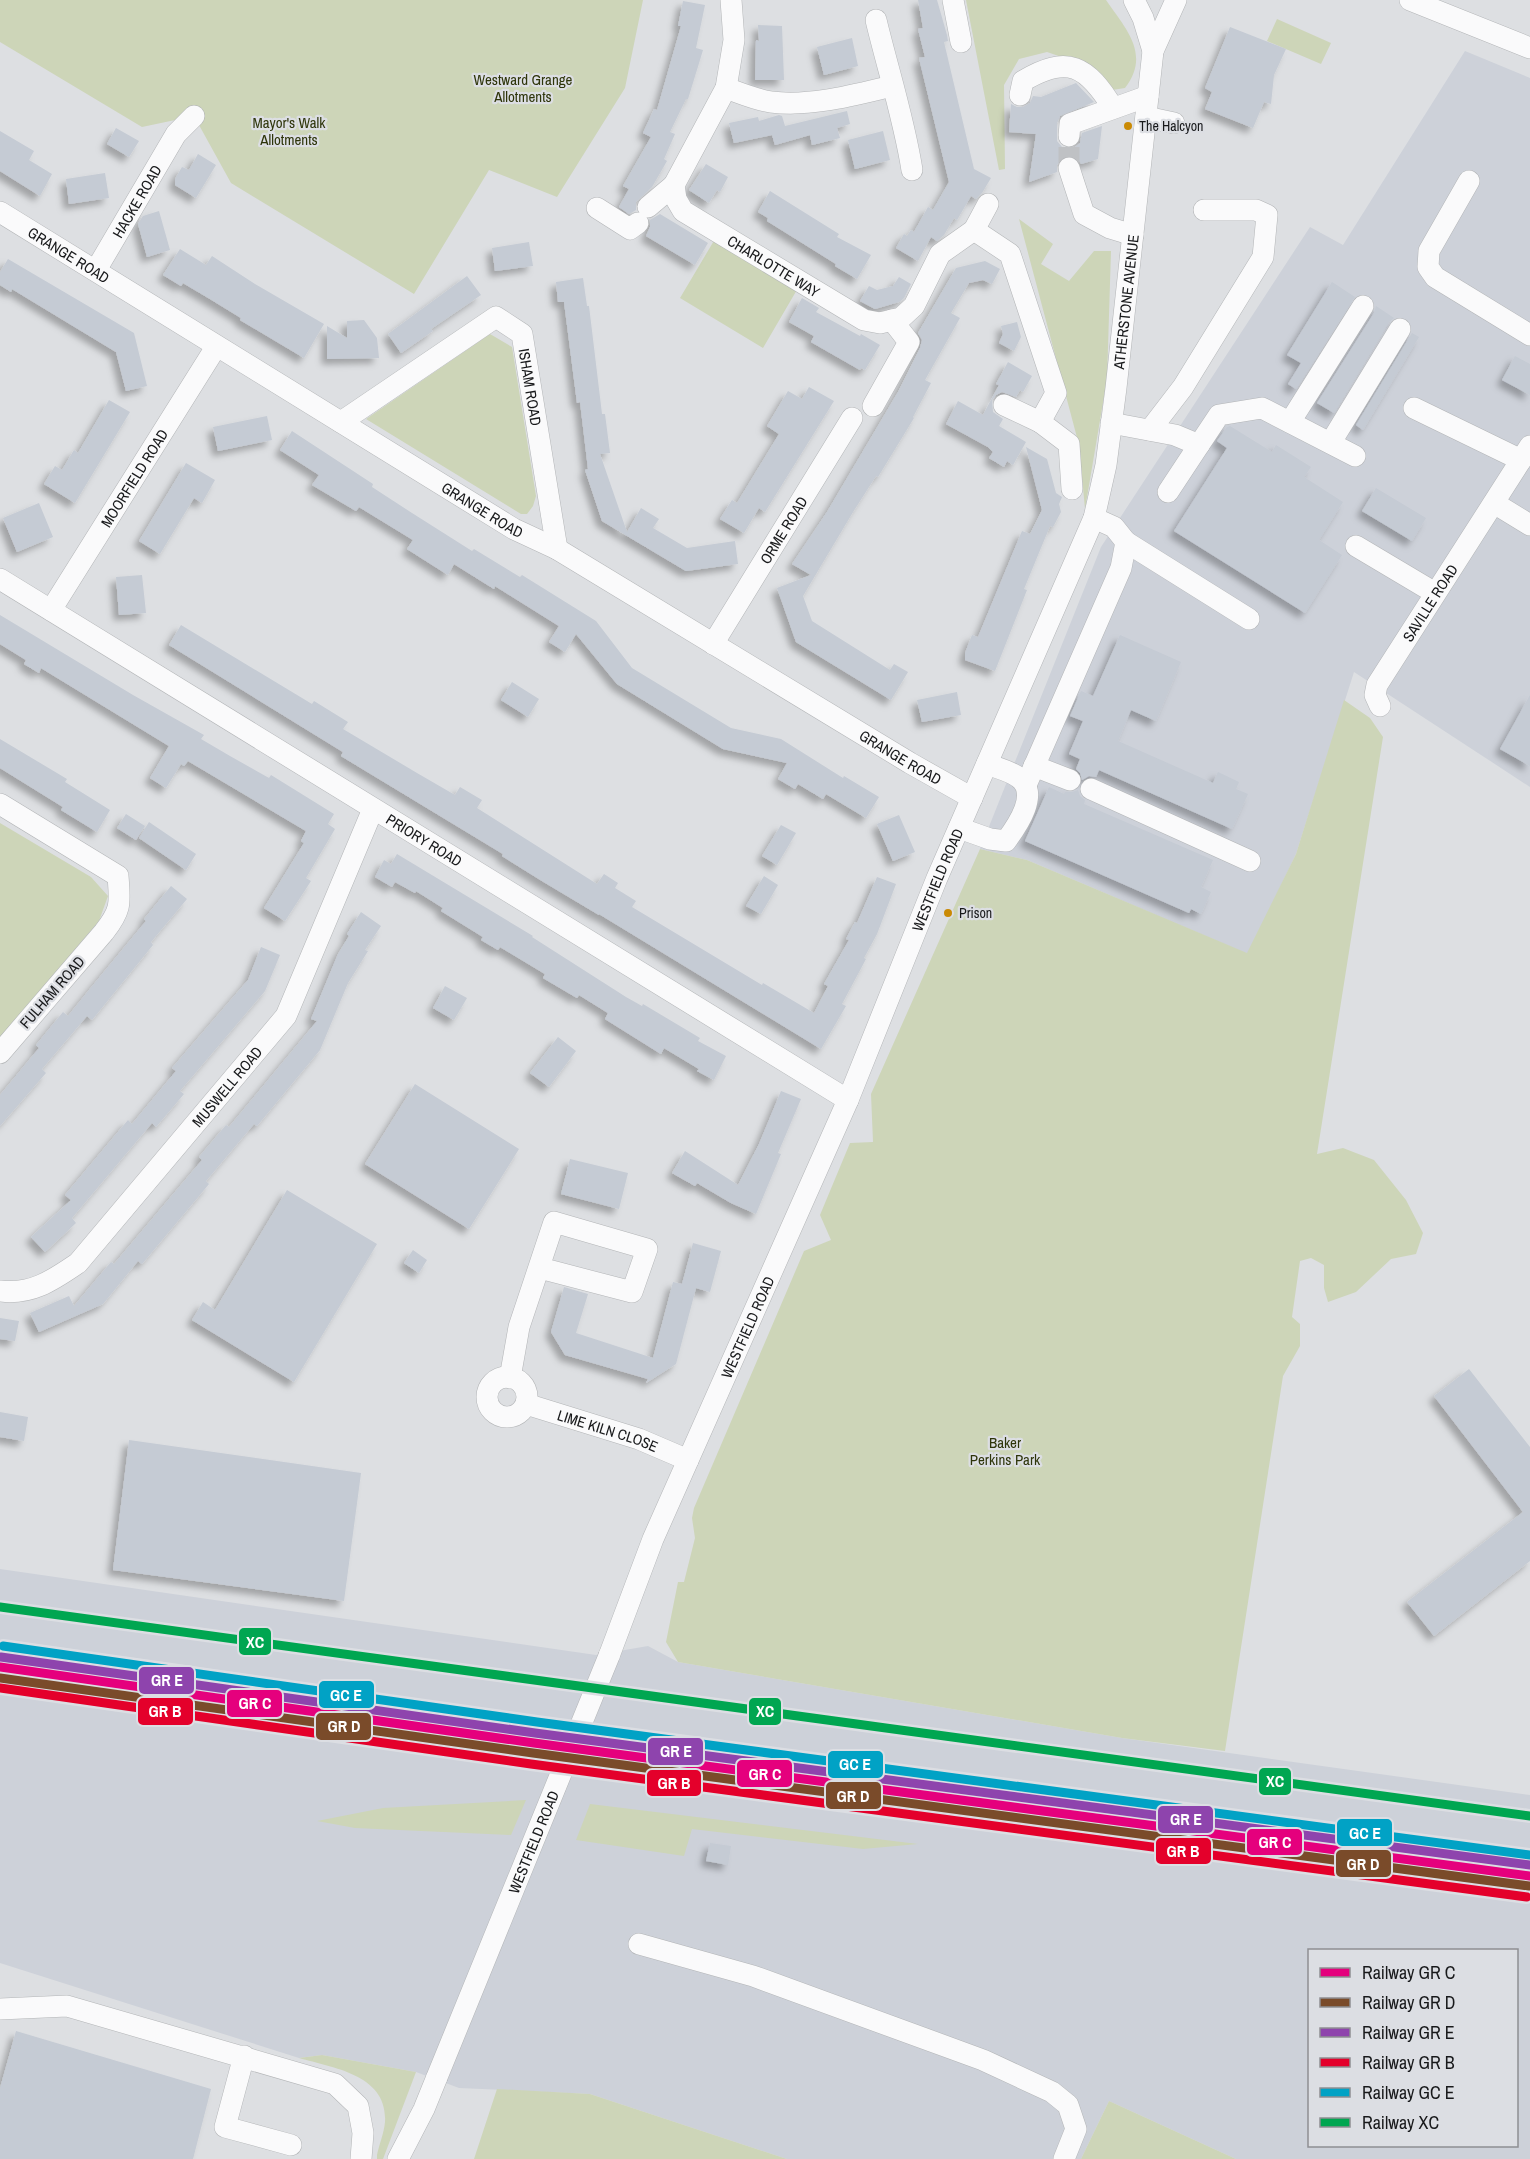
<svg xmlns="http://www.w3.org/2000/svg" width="1530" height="2159" font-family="'Archivo Narrow',sans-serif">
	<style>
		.built { fill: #cdd1d9; fill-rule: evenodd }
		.green { fill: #cdd5b8 }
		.building { fill: #c5cbd4; filter: url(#shadow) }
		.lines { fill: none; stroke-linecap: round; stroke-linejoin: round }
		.minor-tunnel { stroke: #bfc1c4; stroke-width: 21; stroke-dasharray: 21 10; stroke-linecap: butt }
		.minor-casing { stroke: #b3b5b7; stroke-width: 22 }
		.minor { stroke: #fafafb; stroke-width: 21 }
		.rail { stroke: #c1c1c2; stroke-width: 4.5 }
		.minor-bridge-casing { stroke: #b3b5b7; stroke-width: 22; stroke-linecap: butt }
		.minor-bridge { stroke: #fafafb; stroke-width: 21 }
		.rail-1-casing { stroke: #dcdee3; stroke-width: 14 }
		.rail-2-casing { stroke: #dcdee3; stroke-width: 14 }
		.rail-3-casing { stroke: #dcdee3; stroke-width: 14 }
		.rail-4-casing { stroke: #dcdee3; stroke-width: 14 }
		.rail-5-casing { stroke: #dcdee3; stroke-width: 14 }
		.rail-6-casing { stroke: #dcdee3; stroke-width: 14 }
		.rail-1 { stroke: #e5007d; stroke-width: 9 }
		.rail-2 { stroke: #7a4b2a; stroke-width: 9 }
		.rail-3 { stroke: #8e44ad; stroke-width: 9 }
		.rail-4 { stroke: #e4002b; stroke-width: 9 }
		.rail-5 { stroke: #01a2c5; stroke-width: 9 }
		.rail-6 { stroke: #00a651; stroke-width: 9 }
		.bus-dot { fill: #ca8a05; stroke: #dcdee3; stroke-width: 2 }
		.labels { text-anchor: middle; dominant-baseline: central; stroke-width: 4.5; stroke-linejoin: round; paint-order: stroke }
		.bus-label { font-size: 14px; fill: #18191b; stroke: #dcdee3; text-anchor: start }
		.park-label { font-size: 15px; fill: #2e350a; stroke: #dcdee3 }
		.street-label { font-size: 15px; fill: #18191b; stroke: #dcdee3 }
		.line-badge { stroke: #dcdee3; stroke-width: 2 }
		.badge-label { font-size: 16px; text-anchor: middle; font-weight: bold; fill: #fff }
	</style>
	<defs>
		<filter id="shadow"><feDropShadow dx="-5.5" dy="5.5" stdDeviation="3" flood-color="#0004"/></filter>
	</defs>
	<rect width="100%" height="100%" fill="#dddfe2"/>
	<path class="built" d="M1465 51 1530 78V787L1354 672 1296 854 1248 954 1027 860 980 849 1101 547 1310 227 1343 245Z
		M0 1569 596 1655 648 1646 678 1662 1122 1738 1530 1795V2159H1236L1109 2101 1081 2159H787L590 2094 459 2088 416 2072 322 2055 299 2058 0 1963ZM1310 1950H1516V2146H1310Z"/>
	<path class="green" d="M0 0H643L625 88 557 197 489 170 414 294 231 183 194 116 142 127 0 42Z
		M966 0H1106C1126 29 1151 54 1125 88L1112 90 1079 63 1047 52 1019 59 1004 85 1005 169 999 170Z
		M1277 19 1331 43 1321 64 1267 41Z
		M1019 219 1053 244 1041 264 1069 281 1094 251H1111L1107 379 1085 509 1079 445Z
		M715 239 798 288 763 348 680 298Z
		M490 334 512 347 536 496 533 506 527 514H521L366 419Z
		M1344 700 1370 718 1383 737 1317 1154 1343 1148 1374 1160 1406 1200 1423 1233 1416 1254 1391 1259 1356 1292 1328 1302 1324 1288V1265L1311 1258 1300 1261 1292 1317 1300 1324V1346L1283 1376 1225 1751 1122 1738 678 1662 666 1642 678 1582H684L695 1538 692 1518 694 1508 804 1251 831 1240 820 1215 850 1143 873 1142 871 1094 980 849 1027 860 1247 953 1296 854Z
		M0 823 91 877 108 896 99 921 0 1038Z
		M526 1800 511 1835 355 1828 317 1821 383 1808Z
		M590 1804 918 1844 863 1849 692 1829 684 1856 576 1840Z
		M322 2055 416 2072 383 2159H377V2155C379 2145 384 2133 385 2122 388 2075 334 2068 299 2058Z
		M497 2089 590 2094 787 2159H474Z
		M1109 2101 1236 2159H1081Z"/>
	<path class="building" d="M918 0H937L947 35 948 41 944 42 974 169 991 178 982 193 976 199 971 196 957 220 954 218 944 235 937 241 931 237 918 261 896 248 904 234 907 236 911 230 914 232 928 207 933 210 949 182 919 58 925 57 918 29 923 28Z
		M683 1 705 5 696 48 703 50 688 99H686L670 132 675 134 664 159 667 161 652 187 636 202V210L629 214 619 207 629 189 623 186 651 137 643 133 654 109 657 110 681 26H678Z
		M758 25 782 26 784 80H755L756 40 759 41Z
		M1230 27 1286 49 1274 75 1271 104 1264 102 1253 128 1205 109 1212 92 1205 88Z
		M852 38 858 66 824 75 817 47Z
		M1076 83 1094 102 1060 116 1057 123V141L1062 147 1074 148 1080 143 1082 133 1102 126 1098 159 1081 164 1078 159 1072 156H1065L1057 165V172L1029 182 1036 134 1009 132 1011 104 1017 107H1023L1030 103 1033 96 1041 97Z
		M847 111 850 124 837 128 840 138 812 145 810 135 775 145 772 135 734 143 729 123 758 117 759 121 779 115 782 116 785 126Z
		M116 128 139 141 129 157 107 144Z
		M0 131 34 151 29 160 52 174 40 196 0 171Z
		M883 131 890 160 855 169 848 140Z
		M198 154 216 165 196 198 175 185V179L182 167 189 170Z
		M706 164 728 177 720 192 717 190 709 203 689 190Z
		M105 173 109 198 69 204 66 179Z
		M770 191 839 234 837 237 871 255 857 279 835 266 836 264 767 221 768 218 758 212Z
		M159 211 170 250 147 257 138 224 143 216Z
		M660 214 708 243 695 265 646 236 650 227V220Z
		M529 242 533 266 495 271 492 248Z
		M180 249 206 265 212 256 255 284 324 324 304 358 240 320 241 318 210 299 183 283 181 286 163 275Z
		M8 259 134 333 147 386 126 391 116 352 12 289 11 292 0 285V272Z
		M985 261 1000 269 992 284 983 280 969 283 951 313 960 318 925 380 931 383 913 417 914 418 878 477 876 476 853 512 803 596 812 621 890 670 894 664 908 672 891 700 796 642 777 588 811 575 792 564 827 512 898 392 920 348 922 340 918 333 956 268Z
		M467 276 481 295 431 329 433 331 401 353 388 334Z
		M899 277 911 284 904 298 899 302 875 309 860 301 869 286 877 290 893 286Z
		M583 278 587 306H589L602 414H605L610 453 600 454 627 532 641 508 659 519 653 528 687 548 735 541 738 564 686 571 602 521 585 470 588 469 580 402 577 403 564 302H558L556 282Z
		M1332 282 1355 297 1296 389 1288 384 1301 363 1287 355Z
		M802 298 819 308 816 312 860 336 861 334 880 345 865 370 861 368 860 370 811 342 814 336 789 322Z
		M1376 306 1394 318 1389 322 1334 413 1317 403 1374 313Z
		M364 320 377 338 379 358 327 359V326L347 338V321Z
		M1017 322 1021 337 1014 351 999 343 1003 334 1001 326Z
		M1412 333 1419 337 1363 430 1356 425Z
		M1515 356 1530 364V395L1502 380Z
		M1008 362 1032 376 1023 392 1020 390 1016 397 1002 392 996 395 992 400 993 412 1003 419 999 426 1026 442 1013 465 1007 461 1004 467 989 458 993 452 988 447 946 424 958 401 983 415 999 385 996 384Z
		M809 387 834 401 765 512 759 508 744 533 720 519 732 500 737 503 779 434 767 426 788 391 802 399Z
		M109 400 130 412 75 503 44 484 55 466 62 470 74 450 78 453Z
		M267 416 272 440 218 451 213 427Z
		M1230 426 1272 452 1276 445 1311 467 1304 477 1343 502 1319 540 1342 555 1305 613 1174 531 1227 448 1217 441 1227 427Z
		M292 431 373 484 372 487 412 513 472 551 474 549 520 577 522 575 596 621 632 668 731 728 781 739 843 778 844 776 879 797 866 818 826 794 823 799 798 784 795 789 778 779 787 763 723 749 617 684 576 634 565 652 549 642 559 626 495 586 494 589 454 564 448 575 407 549 413 540 359 507 356 511 312 485 319 475 280 450Z
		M1026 447 1047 459 1056 493 1062 497 1059 504 1061 512 1053 527 1050 526 1024 589 1027 590 995 671 965 660V653L972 635 978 637 1022 531 1030 534 1042 510Z
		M186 463 215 480 202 503 194 498 160 554 139 541Z
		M1376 488 1426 518 1412 541 1362 511Z
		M39 503 53 537 17 552 3 518Z
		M142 575 146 613 119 615 116 577Z
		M0 615 133 695 204 735 201 739 230 756 269 778 271 775 334 814 328 824 335 829 306 878 311 881 285 921 264 908 304 843 301 841 306 831 188 761 184 766 181 764 166 788 150 778 169 746 41 668 39 673 24 664 26 660 0 644Z
		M181 625 312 704 314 701 348 722 343 729 417 773 455 795 460 787 482 800 477 808 597 884 604 874 618 883 615 888 636 901 632 907 762 985 763 983 814 1013 828 986 824 984 849 940 846 939 855 922 857 923 877 877 896 884 877 934 864 958 866 959 842 1004 846 1006 821 1049 599 914V915L542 881 502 856 503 854 341 756 343 752 169 645Z
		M1120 635 1181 662 1156 721 1131 710 1118 741 1213 783 1218 772 1239 782 1236 789 1248 794 1232 829 1099 770 1096 777 1089 776 1082 780 1080 773 1076 769 1080 759 1069 754 1083 721 1070 716 1081 691 1093 696Z
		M512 682 539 699 528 717 501 700Z
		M957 692 961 715 922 722 917 700Z
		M1530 695V766L1500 749Z
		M0 739 67 779 65 782 110 810 97 832 61 810 63 807 0 768Z
		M1049 787 1064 794 1065 792H1072L1078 790 1080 796 1085 800 1084 804 1213 860 1201 887 1211 892 1201 914 1191 909 1189 913 1025 841Z
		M126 814 145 826 136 840 117 828Z
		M899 815 915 852 893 861 877 824Z
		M149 822 196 854 186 870 139 838Z
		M781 825 796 833 777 865 762 856Z
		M397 854 533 936 532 937 626 997 642 1006 643 1004 700 1038 698 1041 726 1056 714 1080 697 1071 699 1069 664 1048 661 1054 605 1019 608 1013 579 995 577 998 543 978 545 974 500 947 498 950 481 940 483 937 441 911 443 908 416 891 415 893 395 882 392 887 375 877 384 860 391 864Z
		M764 876 778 885 761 914 746 906Z
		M171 886 187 899 151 942 153 945 92 1020 87 1016 42 1069 46 1073 0 1126V1095L39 1048 36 1045 63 1012 68 1016 89 990 146 921 144 919Z
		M361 912 381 926 365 950 368 951 348 983 320 1050 257 1126 254 1124 206 1181 209 1184 142 1264 138 1261 103 1304 39 1332 30 1313 69 1296 74 1306 111 1262 114 1264 202 1160 199 1157 226 1125 229 1127 317 1021 311 1019 338 954 349 936 347 934Z
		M261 947 280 955 265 991 180 1091 184 1094 156 1127 152 1123 72 1218 76 1223 45 1252 31 1237 71 1200 65 1195 128 1120 132 1124 176 1071 172 1068 248 980Z
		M445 986 467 998 454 1020 433 1008Z
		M558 1037 576 1051 549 1087 530 1073Z
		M415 1084 519 1149 469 1229 365 1164Z
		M781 1091 801 1099 778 1153 781 1154 756 1214 731 1203 697 1183 695 1186 672 1173 685 1151 738 1185 759 1144Z
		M570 1159 628 1173 619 1209 561 1194Z
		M287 1190 377 1244 294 1382 192 1320 203 1302 215 1310Z
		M693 1243 721 1251 710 1292 696 1288 676 1364 646 1383 648 1379 565 1355 551 1332 564 1287 588 1294 576 1333 653 1358 673 1282 682 1284Z
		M413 1250 427 1260 419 1273 404 1263Z
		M0 1318 19 1321 15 1341 0 1339Z
		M1469 1369 1530 1447V1561L1434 1636 1407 1602 1523 1512 1434 1396Z
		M0 1412 28 1417 24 1441 0 1437Z
		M129 1440 361 1473 344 1601 113 1570Z
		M710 1843 731 1846 728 1865 706 1861Z
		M16 2031 211 2089 193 2159H0V2088Z"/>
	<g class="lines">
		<path class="minor-tunnel" d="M1069 168V136"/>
		<g class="minor-casing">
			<g id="minor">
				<path id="s1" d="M731 0 734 40 726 88 674 185 676 199 683 211 864 320 880 323 901 318 914 306 940 254 974 230 988 204"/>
				<path d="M953 0 961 42"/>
				<path d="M1134 0 1143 18 1153 51"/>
				<path d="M1410 0 1530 48"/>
				<path d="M876 20C888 70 904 119 912 170"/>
				<path d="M726 88C740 93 756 100 771 102 811 107 854 95 892 86"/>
				<path d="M1020 95 1023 81C1068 54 1087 66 1113 108"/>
				<path d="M1146 117 1174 123"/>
				<path d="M1069 136 1070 124 1148 96"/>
				<path d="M1069 168 1084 214 1110 228 1133 235"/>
				<path d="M1469 181 1429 251 1428 267 1435 277 1530 335"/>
				<path d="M648 207 674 185"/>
				<path d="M597 208 630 229 638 223"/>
				<path id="s2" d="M0 212 514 529 557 549 910 763 972 798"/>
				<path d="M974 230 1010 254 1056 393 1040 422 1069 444 1072 489"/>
				<path id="s3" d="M96 270 176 134 194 116"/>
				<path d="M1004 405 1040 422"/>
				<path d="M873 406 909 342 892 320"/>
				<path d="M1414 408 1521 460"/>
				<path id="s4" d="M341 422 496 317 522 334 557 549"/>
				<path d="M1290 422 1363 306"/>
				<path d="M1111 423 1175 435 1199 445 1168 492"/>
				<path d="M1150 430 1183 387 1263 257 1267 215 1256 210H1204"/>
				<path d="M1331 442 1400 329"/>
				<path d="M1199 445 1219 415 1262 408 1355 456"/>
				<path d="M1494 503 1530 525"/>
				<path d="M1126 542 1249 619"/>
				<path d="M1356 546 1435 593"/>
				<path id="s5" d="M0 579 848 1100"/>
				<path id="s6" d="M51 610 216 347"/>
				<path id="s7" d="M713 644 852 418"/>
				<path id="s8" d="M1380 706 1375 695 1377 685 1530 446"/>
				<path d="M1034 766 1070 780"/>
				<path d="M1026 785 1121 568 1126 542 1114 527 1094 518"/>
				<path d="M1091 789 1250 861"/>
				<path d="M0 804 118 876C120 903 122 909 104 932L0 1053"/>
				<path d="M959 828 990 839 1006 841C1017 826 1041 792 1018 777 1010 771 997 768 987 764"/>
				<path id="s9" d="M0 1291C32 1295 53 1280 78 1263L286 1016 373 809"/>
				<circle cx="507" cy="1397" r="20"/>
				<path d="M510 1378 519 1327 554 1222 647 1249 632 1292 540 1268"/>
				<path id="s10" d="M526 1404 639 1439 688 1460"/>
				<path id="s11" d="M609 1656 653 1539 848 1100 937 878 1094 518 1106 465 1116 388 1153 51 1176 0"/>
				<path d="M639 1944 753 1976 983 2060 1052 2092 1068 2105 1076 2129 1064 2159"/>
				<path d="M0 2009 67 2006 335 2084 358 2106 363 2133 361 2159"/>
				<path d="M244 2056 225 2127 291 2145"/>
				<path d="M398 2159 424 2109 437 2077"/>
			</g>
		</g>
		<use href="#minor" class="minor"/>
		<path class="rail" d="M0 1686 526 1764 1530 1895"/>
		<g class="minor-bridge-casing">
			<g id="minor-bridge">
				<path id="s12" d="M437 2077 609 1656"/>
			</g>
		</g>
		<use href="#minor-bridge" class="minor-bridge"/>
		<g class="rail-1-casing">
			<path id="rail-1" d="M0 1667 534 1743 1530 1876"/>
		</g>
		<g class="rail-2-casing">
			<path id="rail-2" d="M0 1678 533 1753 1529 1886"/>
		</g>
		<g class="rail-3-casing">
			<path id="rail-3" d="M1 1657 535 1733 1530 1865"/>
		</g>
		<g class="rail-4-casing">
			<path id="rail-4" d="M0 1688 531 1764 1527 1897"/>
		</g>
		<g class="rail-5-casing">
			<path id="rail-5" d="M3 1646 537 1722 1530 1855"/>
		</g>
		<g class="rail-6-casing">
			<path id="rail-6" d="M0 1607 1530 1816"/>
		</g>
		<use href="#rail-1" class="rail-1"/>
		<use href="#rail-2" class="rail-2"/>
		<use href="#rail-3" class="rail-3"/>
		<use href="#rail-4" class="rail-4"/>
		<use href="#rail-5" class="rail-5"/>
		<use href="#rail-6" class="rail-6"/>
	</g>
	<g class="bus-dot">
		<circle cx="1128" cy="126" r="5"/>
		<circle cx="948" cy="913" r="5"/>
	</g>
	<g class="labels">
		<g class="bus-label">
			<text x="1139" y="126">The Halcyon</text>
			<text x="959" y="913">Prison</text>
		</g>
		<g class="park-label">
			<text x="523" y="79">Westward Grange<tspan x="523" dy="17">Allotments</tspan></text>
			<text x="289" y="122">Mayor's Walk<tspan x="289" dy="17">Allotments</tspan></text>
			<text x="1005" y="1442">Baker<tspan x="1005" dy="17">Perkins Park</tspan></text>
		</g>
		<g class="street-label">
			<text stroke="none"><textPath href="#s3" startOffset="80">HACKE ROAD</textPath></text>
			<text stroke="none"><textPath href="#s2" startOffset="81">GRANGE ROAD</textPath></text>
			<text stroke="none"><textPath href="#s1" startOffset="333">CHARLOTTE WAY</textPath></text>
			<text stroke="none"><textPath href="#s11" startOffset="1456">ATHERSTONE AVENUE</textPath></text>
			<text stroke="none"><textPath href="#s4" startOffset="272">ISHAM ROAD</textPath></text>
			<text stroke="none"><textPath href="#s6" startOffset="156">MOORFIELD ROAD</textPath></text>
			<text stroke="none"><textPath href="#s2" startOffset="567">GRANGE ROAD</textPath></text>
			<text stroke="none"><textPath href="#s7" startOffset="134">ORME ROAD</textPath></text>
			<text stroke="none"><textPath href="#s8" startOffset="120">SAVILLE ROAD</textPath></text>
			<text stroke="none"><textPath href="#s2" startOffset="1053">GRANGE ROAD</textPath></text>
			<text stroke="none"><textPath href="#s5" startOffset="498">PRIORY ROAD</textPath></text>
			<text stroke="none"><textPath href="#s11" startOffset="843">WESTFIELD ROAD</textPath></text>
			<text transform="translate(52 992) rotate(-49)">FULHAM ROAD</text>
			<text stroke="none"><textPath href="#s9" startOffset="316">MUSWELL ROAD</textPath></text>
			<text stroke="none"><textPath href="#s11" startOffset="357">WESTFIELD ROAD</textPath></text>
			<text stroke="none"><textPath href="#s10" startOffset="86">LIME KILN CLOSE</textPath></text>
			<text stroke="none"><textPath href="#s12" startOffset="254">WESTFIELD ROAD</textPath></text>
		</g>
	</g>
	<g class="line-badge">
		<rect x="238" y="1627" width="34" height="29" rx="6" fill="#00a651"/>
		<rect x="138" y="1666" width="57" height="29" rx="6" fill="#8e44ad"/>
		<rect x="318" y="1680" width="57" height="29" rx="6" fill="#01a2c5"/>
		<rect x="226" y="1689" width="57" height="29" rx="6" fill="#e5007d"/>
		<rect x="748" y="1697" width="34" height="29" rx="6" fill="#00a651"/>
		<rect x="137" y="1697" width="57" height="29" rx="6" fill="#e4002b"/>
		<rect x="315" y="1712" width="57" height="29" rx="6" fill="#7a4b2a"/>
		<rect x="647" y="1737" width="57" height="29" rx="6" fill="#8e44ad"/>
		<rect x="827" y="1750" width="57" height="29" rx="6" fill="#01a2c5"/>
		<rect x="736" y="1759" width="57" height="29" rx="6" fill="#e5007d"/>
		<rect x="1258" y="1767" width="34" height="29" rx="6" fill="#00a651"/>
		<rect x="646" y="1769" width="56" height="28" rx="6" fill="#e4002b"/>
		<rect x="825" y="1781" width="57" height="29" rx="6" fill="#7a4b2a"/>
		<rect x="1157" y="1805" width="57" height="29" rx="6" fill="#8e44ad"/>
		<rect x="1336" y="1818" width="57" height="29" rx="6" fill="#01a2c5"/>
		<rect x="1246" y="1828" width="57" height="28" rx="6" fill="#e5007d"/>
		<rect x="1155" y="1837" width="57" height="28" rx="6" fill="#e4002b"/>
		<rect x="1335" y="1849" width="57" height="29" rx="6" fill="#7a4b2a"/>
	</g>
	<g class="badge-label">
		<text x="255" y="1648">XC</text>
		<text x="167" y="1686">GR E</text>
		<text x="346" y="1701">GC E</text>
		<text x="255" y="1709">GR C</text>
		<text x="765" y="1717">XC</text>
		<text x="165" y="1717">GR B</text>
		<text x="344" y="1732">GR D</text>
		<text x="676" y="1757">GR E</text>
		<text x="855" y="1770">GC E</text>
		<text x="765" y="1780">GR C</text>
		<text x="1275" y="1787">XC</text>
		<text x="674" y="1789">GR B</text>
		<text x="853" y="1802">GR D</text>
		<text x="1186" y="1825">GR E</text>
		<text x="1365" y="1839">GC E</text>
		<text x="1275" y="1848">GR C</text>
		<text x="1183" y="1857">GR B</text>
		<text x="1363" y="1870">GR D</text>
	</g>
	<rect x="1308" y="1949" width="210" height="198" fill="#dcdee3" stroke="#8e8f93" stroke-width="1.5"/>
	<rect x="1320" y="1968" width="30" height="9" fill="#e5007d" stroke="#8e8f93" stroke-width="1.5"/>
	<text x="1362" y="1979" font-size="18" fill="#18191b">Railway GR C</text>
	<rect x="1320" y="1998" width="30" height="9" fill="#7a4b2a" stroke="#8e8f93" stroke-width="1.5"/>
	<text x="1362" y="2009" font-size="18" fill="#18191b">Railway GR D</text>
	<rect x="1320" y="2028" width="30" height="9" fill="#8e44ad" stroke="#8e8f93" stroke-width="1.5"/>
	<text x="1362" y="2039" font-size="18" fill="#18191b">Railway GR E</text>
	<rect x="1320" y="2058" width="30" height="9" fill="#e4002b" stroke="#8e8f93" stroke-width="1.5"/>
	<text x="1362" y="2069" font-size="18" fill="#18191b">Railway GR B</text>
	<rect x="1320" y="2088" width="30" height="9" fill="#01a2c5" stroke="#8e8f93" stroke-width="1.5"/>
	<text x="1362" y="2099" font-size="18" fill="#18191b">Railway GC E</text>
	<rect x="1320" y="2118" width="30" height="9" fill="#00a651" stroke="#8e8f93" stroke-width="1.5"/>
	<text x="1362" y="2129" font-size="18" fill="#18191b">Railway XC</text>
</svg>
